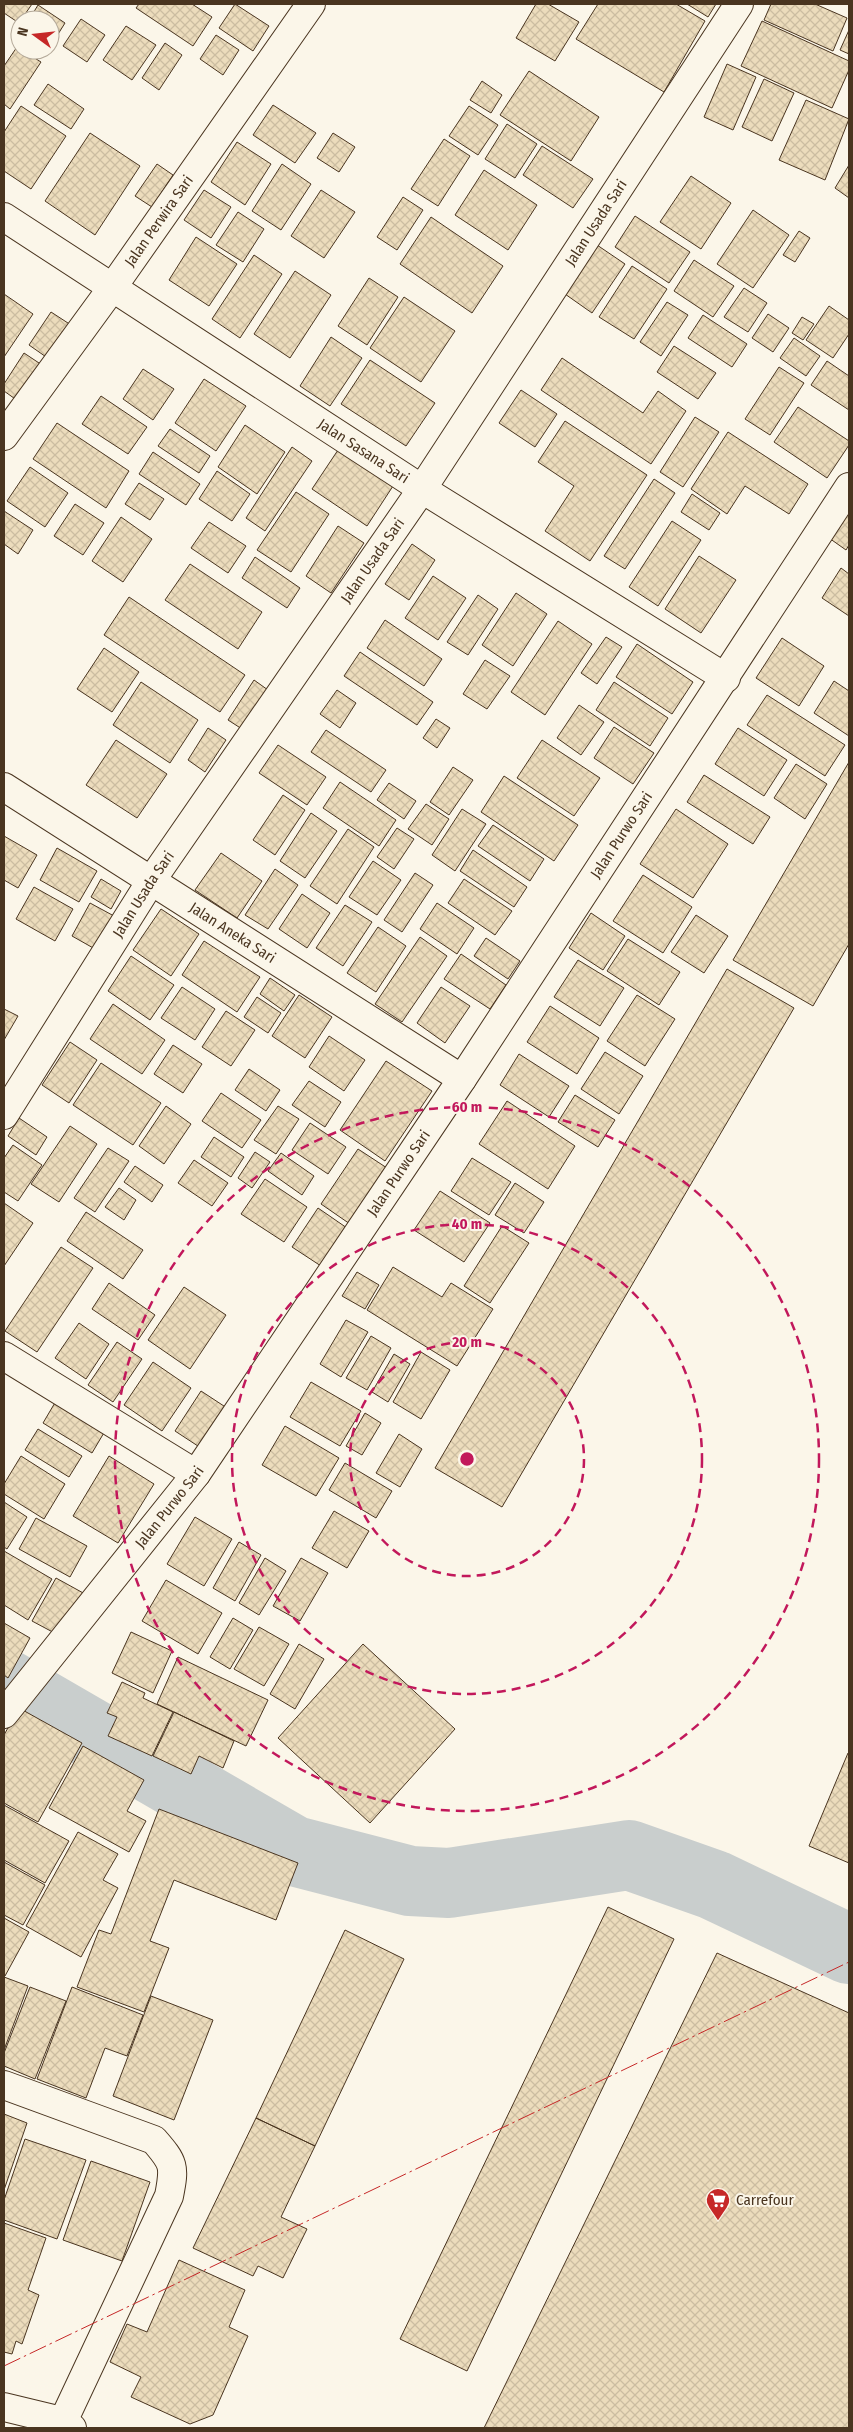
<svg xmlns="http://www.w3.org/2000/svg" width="853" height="2432" font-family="'Fira Sans Condensed',sans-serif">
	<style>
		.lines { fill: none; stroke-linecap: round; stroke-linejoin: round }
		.river { stroke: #c9cecd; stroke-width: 70 }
		.building { fill: url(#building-cross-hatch); stroke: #4a3520 }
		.street-casing { stroke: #4a3520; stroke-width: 30 }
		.highway-casing { stroke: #4a3520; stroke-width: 30 }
		.street { stroke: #fbf6e9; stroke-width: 28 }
		.highway { stroke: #fbf6e9; stroke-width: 28 }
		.power { stroke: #c62828; stroke-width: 1; stroke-dasharray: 18 4 2.5 4; stroke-linecap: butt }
		.ring { fill: none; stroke: #c2185b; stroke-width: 2.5; stroke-dasharray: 9 6 }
		.labels { text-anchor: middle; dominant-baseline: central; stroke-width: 4; stroke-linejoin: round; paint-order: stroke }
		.street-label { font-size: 15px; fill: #4a3520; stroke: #fbf6e9 }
		.poi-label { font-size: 15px; fill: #4a3520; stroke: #fbf6e9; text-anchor: start }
		.centre { fill: #c2185b; stroke: #fbf6e9; stroke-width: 2.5 }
		.ring-label { font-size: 15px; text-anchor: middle; font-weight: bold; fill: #c2185b; stroke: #fbf6e9; stroke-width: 4; stroke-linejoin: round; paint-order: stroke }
	</style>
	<defs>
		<pattern id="building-cross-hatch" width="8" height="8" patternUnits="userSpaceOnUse" patternTransform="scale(1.25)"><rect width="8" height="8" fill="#ecdcbc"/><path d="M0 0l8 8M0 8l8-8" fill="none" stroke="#ccbda1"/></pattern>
	</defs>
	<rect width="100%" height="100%" fill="#fbf6e9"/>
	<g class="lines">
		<path class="river" d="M4 1683 294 1851 410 1881 449 1883 629 1855 714 1885 849 1949"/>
	</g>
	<path class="building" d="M4 4H32L19 23 4 13Z
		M139 4H192L212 17 193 46 136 8Z
		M235 4 269 26 253 51 219 28Z
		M536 4H548L579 22 555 61 516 38Z
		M598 4H676L705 21 664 92 576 39Z
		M687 4H716L708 17Z
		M771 4H815L847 18 833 51 764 20Z
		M38 5 65 23 50 47V20H29Z
		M81 19 105 35 87 62 63 46Z
		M762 21 849 61V70L832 108 741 66Z
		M126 26 156 45 132 80 103 60Z
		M849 30V54L840 50Z
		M216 35 239 50 223 75 200 59Z
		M165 43 182 55 159 90 142 78Z
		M17 47 41 62 10 109 4 104V66Z
		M727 64 756 77 733 130 704 117Z
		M529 71 599 117 571 161 500 115Z
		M764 79 794 93 772 141 742 127Z
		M482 81 502 95 491 113 470 100Z
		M48 84 84 109 71 129 34 105Z
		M806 100 849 119 825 180 779 160Z
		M273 105 316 133 295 163 253 135Z
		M21 106 66 136 31 189 4 171V132Z
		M469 106 498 125 478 155 449 136Z
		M507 124 537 144 515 178 485 159Z
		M90 133 140 166 95 235 45 201Z
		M333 133 355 147 339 172 317 158Z
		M444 139 470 156 438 206 411 189Z
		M237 142 271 164 245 205 211 182Z
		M542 146 593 179 573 208 523 175Z
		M157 164 173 175 152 207 135 196Z
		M282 164 311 184 281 230 252 211Z
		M849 165V198L835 188Z
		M484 170 537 205 508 250 455 215Z
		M691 176 731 203 701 249 660 222Z
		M204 190 231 207 211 238 184 220Z
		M321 190 355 212 324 258 291 236Z
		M403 197 423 210 397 250 377 237Z
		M753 210 789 235 753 288 717 264Z
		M238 212 264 229 243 262 216 245Z
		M635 216 690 252 669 283 615 247Z
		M431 217 503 266 472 313 400 264Z
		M799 231 810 238 795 262 783 255Z
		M196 237 237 264 209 306 169 280Z
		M597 245 625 264 592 313 565 294Z
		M254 255 282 274 240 338 212 319Z
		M694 260 734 286 713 317 674 291Z
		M632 266 667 289 634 339 599 317Z
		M295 271 331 295 290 358 254 334Z
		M369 278 398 297 367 345 338 326Z
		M744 288 767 303 748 332 724 317Z
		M4 294 33 314 4 357Z
		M404 297 455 331 421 382 370 348Z
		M667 302 688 315 661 356 640 342Z
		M829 306 849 320V334L833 358 806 340Z
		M51 312 71 325 49 359 29 345Z
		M768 314 789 328 773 352 752 338Z
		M703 315 747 344 732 367 688 338Z
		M802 317 814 324 803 340 792 333Z
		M331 337 362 358 330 406 300 386Z
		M794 338 820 356 806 376 780 358Z
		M674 346 716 373 698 399 657 372Z
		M24 353 42 365 18 401 4 391V384Z
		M562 358 643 413 658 391 686 411 651 464 541 390Z
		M370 360 435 403 406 446 341 404Z
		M827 361 849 376V410L811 385Z
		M779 367 804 383 770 435 745 419Z
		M143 369 174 389 153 420 123 399Z
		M204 379 246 406 216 451 175 423Z
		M521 390 557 414 535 447 499 423Z
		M101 396 147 427 128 454 82 424Z
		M798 407 849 441V445L827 478 774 442Z
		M695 417 719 432 683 487 660 472Z
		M565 421 647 475 590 561 545 531 574 486 538 462Z
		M57 423 129 471 106 508 33 459Z
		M245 425 285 452 257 494 218 467Z
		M170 429 210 456 199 473 158 446Z
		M728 432 808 484 789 514 745 486 727 514 691 489Z
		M292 447 312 461 265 531 246 518Z
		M338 450 393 486 367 526 312 489Z
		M153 452 200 484 186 505 139 474Z
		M30 467 68 493 45 527 7 501Z
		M217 471 250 494 232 521 199 499Z
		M654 479 675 493 625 569 604 556Z
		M139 483 164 499 150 520 125 504Z
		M296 492 329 514 291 572 257 550Z
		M692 494 720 513 709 530 681 512Z
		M75 504 104 523 83 555 54 536Z
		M849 507V545L846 550 829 538Z
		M4 511 33 530 18 554 4 544Z
		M121 517 152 539 123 582 92 561Z
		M672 521 701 540 658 606 629 587Z
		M209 522 246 546 228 573 191 548Z
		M338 526 364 543 331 593 306 576Z
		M412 544 435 560 409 600 385 584Z
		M699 556 736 580 701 633 665 609Z
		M255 557 300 588 287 608 242 578Z
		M190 564 262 612 238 649 165 600Z
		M841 568 849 574V616L822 598Z
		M433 576 466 598 438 640 405 618Z
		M516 593 547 614 513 666 482 645Z
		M478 595 498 609 468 655 447 642Z
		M129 597 245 675 220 712 104 635Z
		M385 620 442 659 424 686 367 648Z
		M558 621 592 644 545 715 511 692Z
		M606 637 622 647 597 684 581 673Z
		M782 638 824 666 799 706 756 678Z
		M637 644 693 682 672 714 616 677Z
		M104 648 139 672 112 712 77 689Z
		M360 652 433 702 417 725 344 676Z
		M485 660 510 676 487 709 463 694Z
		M254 680 268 690 242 729 228 720Z
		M834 681 849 691V736L814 713Z
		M141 682 198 720 170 763 113 725Z
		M614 682 668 718 650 746 596 710Z
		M337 690 356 703 340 728 320 714Z
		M767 695 845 745 825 776 747 725Z
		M579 705 604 722 581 755 557 738Z
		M436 719 450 728 437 748 423 738Z
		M614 727 654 753 633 784 594 758Z
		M208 728 226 740 205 772 188 760Z
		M738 728 787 760 764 796 715 764Z
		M326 730 386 770 371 792 311 752Z
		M116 740 167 774 137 818 86 785Z
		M542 740 600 778 574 816 517 778Z
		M278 745 326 777 307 805 259 773Z
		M849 762V944L813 1006 733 960Z
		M796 764 827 784 805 819 774 798Z
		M453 767 473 780 449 815 430 802Z
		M704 775 770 817 753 844 687 802Z
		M504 776 578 825 554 861 481 812Z
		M340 782 396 820 379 846 323 808Z
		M389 783 416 801 404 819 377 800Z
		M283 795 305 810 275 855 253 840Z
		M426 804 449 819 432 845 408 829Z
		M462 809 486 824 455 871 432 855Z
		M676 809 728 844 693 898 640 864Z
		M311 813 337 831 305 878 280 861Z
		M493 825 544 859 530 881 478 846Z
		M397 828 414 839 394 869 377 857Z
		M348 829 374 847 337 904 310 886Z
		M4 836 37 855 18 888 4 880Z
		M57 848 97 871 79 902 40 880Z
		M473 850 527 887 514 907 460 871Z
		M221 853 262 881 237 918 195 890Z
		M373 861 401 880 377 915 349 897Z
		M275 869 298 885 268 929 245 915Z
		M415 873 433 885 402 932 384 920Z
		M643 875 692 907 663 953 613 921Z
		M101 879 121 891 111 909 91 897Z
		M464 879 512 911 495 935 448 903Z
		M34 887 73 909 55 941 16 919Z
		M302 894 330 913 307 948 279 929Z
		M90 903 114 916 95 949 72 936Z
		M437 903 474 928 457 954 420 929Z
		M345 905 372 922 343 966 316 948Z
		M161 909 199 934 171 976 133 950Z
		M591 913 625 936 603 970 569 948Z
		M696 915 728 936 704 973 671 952Z
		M378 927 406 946 376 992 347 973Z
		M420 937 447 956 402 1022 375 1004Z
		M486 938 520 961 508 979 474 956Z
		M628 939 680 972 659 1005 607 971Z
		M204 941 260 977 237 1012 182 975Z
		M461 954 506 985 490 1009 444 979Z
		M131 956 174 985 150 1020 108 991Z
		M578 960 624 988 600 1026 554 997Z
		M727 969 794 1008 502 1507 435 1468Z
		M270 978 295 995 284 1011 260 994Z
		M182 987 215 1009 195 1040 161 1018Z
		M441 987 470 1006 445 1043 417 1023Z
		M299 995 332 1017 305 1058 272 1036Z
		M637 995 675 1019 645 1066 607 1041Z
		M257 997 281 1013 268 1033 244 1017Z
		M113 1004 165 1040 142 1074 90 1039Z
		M550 1006 599 1038 577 1074 527 1042Z
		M4 1009 18 1016 4 1040Z
		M226 1011 255 1030 231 1066 202 1047Z
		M329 1036 365 1060 344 1091 309 1067Z
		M70 1042 97 1060 69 1103 42 1085Z
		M173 1045 202 1064 183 1093 154 1074Z
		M605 1052 643 1076 619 1114 581 1089Z
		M519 1054 569 1086 549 1117 500 1085Z
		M386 1061 432 1091 385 1161 340 1130Z
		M101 1063 161 1103 133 1145 73 1105Z
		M249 1069 280 1090 266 1111 235 1090Z
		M309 1081 341 1102 325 1127 292 1105Z
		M221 1093 261 1120 242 1148 202 1121Z
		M575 1095 615 1120 598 1147 558 1122Z
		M507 1101 575 1146 548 1189 479 1144Z
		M166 1106 191 1124 164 1164 139 1146Z
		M278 1106 299 1119 276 1154 254 1140Z
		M19 1118 47 1137 36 1155 8 1136Z
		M310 1123 346 1147 328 1174 292 1150Z
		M70 1126 97 1144 59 1202 31 1184Z
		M214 1137 244 1157 231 1177 201 1157Z
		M13 1145 42 1165 18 1201 4 1192V1158Z
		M108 1148 129 1161 95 1212 74 1198Z
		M358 1149 387 1168 350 1224 321 1204Z
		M255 1152 270 1162 252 1188 238 1178Z
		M281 1153 314 1176 302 1195 268 1171Z
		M472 1158 511 1182 489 1215 451 1191Z
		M194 1160 228 1183 212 1206 178 1183Z
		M135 1166 163 1185 152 1202 124 1182Z
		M265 1179 307 1207 284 1242 241 1214Z
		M515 1183 544 1202 524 1233 495 1215Z
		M119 1188 136 1200 124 1220 105 1207Z
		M440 1191 490 1223 464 1262 414 1230Z
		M4 1203 33 1223 4 1266Z
		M318 1208 347 1228 321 1266 292 1247Z
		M86 1212 143 1250 123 1279 67 1241Z
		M502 1226 529 1243 490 1303 464 1286Z
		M61 1247 93 1268 37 1352 5 1331Z
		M393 1267 442 1297 451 1283 493 1309 457 1366 367 1310Z
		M357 1272 379 1285 365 1309 342 1296Z
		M109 1283 155 1315 138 1340 92 1309Z
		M184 1287 226 1315 190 1369 148 1340Z
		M346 1320 368 1332 341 1377 320 1364Z
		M79 1323 109 1344 86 1379 55 1358Z
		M371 1336 391 1348 367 1390 346 1378Z
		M117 1342 142 1359 113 1402 88 1385Z
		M421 1352 450 1370 421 1419 393 1402Z
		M394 1354 410 1364 388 1402 372 1392Z
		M153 1362 191 1388 162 1431 124 1405Z
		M311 1382 361 1411 340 1446 290 1417Z
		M201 1391 230 1410 204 1450 175 1431Z
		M56 1401 105 1431 92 1453 43 1423Z
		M365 1413 381 1423 362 1455 346 1446Z
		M285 1426 339 1458 316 1496 262 1465Z
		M38 1429 82 1456 69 1477 25 1450Z
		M399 1434 422 1449 400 1487 376 1473Z
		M21 1456 65 1484 44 1519 4 1494V1484Z
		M109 1456 154 1484 118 1543 73 1516Z
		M345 1463 392 1491 376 1518 329 1490Z
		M4 1502 27 1517 7 1549 4 1547Z
		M334 1511 369 1531 347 1568 312 1548Z
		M195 1517 232 1539 204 1586 167 1564Z
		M36 1518 87 1546 70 1577 19 1549Z
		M239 1542 261 1555 235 1601 213 1588Z
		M4 1551 52 1579 28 1620 4 1605Z
		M265 1558 286 1571 259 1615 239 1603Z
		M301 1558 328 1573 300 1621 273 1606Z
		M56 1578 85 1594 62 1637 32 1621Z
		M166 1580 222 1613 198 1654 142 1621Z
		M233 1618 253 1630 230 1669 210 1657Z
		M4 1623 30 1638 8 1678 4 1675Z
		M259 1627 289 1644 264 1686 234 1669Z
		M131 1632 172 1651 153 1693 112 1673Z
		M299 1644 324 1659 295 1709 270 1694Z
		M363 1644 455 1729 370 1823 278 1738Z
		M178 1657 268 1700 246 1746 157 1704Z
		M122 1682 145 1693 143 1698 173 1712 152 1756 108 1736 117 1717 107 1713Z
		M19 1708 82 1743 38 1822 4 1803V1735Z
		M174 1712 234 1741 223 1768 199 1756 191 1774 153 1756Z
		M83 1746 144 1780 127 1811 146 1821 129 1852 49 1808Z
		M848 1753 849 1754V1863L809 1846Z
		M4 1805 69 1841 45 1883 4 1860Z
		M159 1809 298 1863 276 1920 174 1880 150 1941 169 1948 144 2012 77 1987 99 1930 111 1934Z
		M78 1832 118 1854 103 1880 118 1888 81 1957 26 1926Z
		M4 1862 45 1885 23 1925 4 1915Z
		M608 1907 674 1939 467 2371 400 2339Z
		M4 1918 29 1932 5 1976 4 1975Z
		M345 1930 404 1959 315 2146 256 2118Z
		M717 1953 849 2013V2428H484Z
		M4 1977 28 1986 4 2050Z
		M30 1987 66 2001 35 2079 4 2066V2053Z
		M72 1987 143 2015 127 2056 105 2048 86 2098 37 2079Z
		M151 1996 213 2020 174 2120 113 2096Z
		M4 2114 27 2123 4 2190Z
		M256 2118 315 2146 281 2217 307 2229 283 2278 258 2266 253 2276 193 2248Z
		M25 2139 86 2160 57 2239 4 2220V2200Z
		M91 2161 150 2182 122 2261 63 2240Z
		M4 2223 46 2238 28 2290 39 2295 22 2344 16 2341 12 2354 4 2352Z
		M179 2260 245 2290 229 2327 248 2336 213 2415 190 2424 131 2397 141 2377 110 2362 127 2324 147 2332Z"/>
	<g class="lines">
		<g class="street-casing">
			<g id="street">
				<path id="s1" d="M4 217 422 489 726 678"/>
				<path id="s2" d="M4 436 112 288 311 4"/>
				<path id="s3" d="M4 787 462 1079"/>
				<path id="s4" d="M4 1115 151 881 422 489 739 4"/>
				<path d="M4 1356 196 1474"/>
				<path id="s5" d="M4 1714 196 1474 462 1079 849 487"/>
				<path d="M4 2085 154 2140C174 2163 175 2166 169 2196L60 2428"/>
			</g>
		</g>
		<g class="highway-casing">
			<path id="highway" d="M4 2407 62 2421 72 2428"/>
		</g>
		<use href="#street" class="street"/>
		<use href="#highway" class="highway"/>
		<path class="power" d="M4 2366 849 1962"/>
	</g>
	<g class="ring">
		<circle cx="467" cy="1459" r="117"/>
		<circle cx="467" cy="1459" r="235"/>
		<circle cx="467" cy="1459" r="352"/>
	</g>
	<defs>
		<g id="supermarket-pin" transform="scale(1.25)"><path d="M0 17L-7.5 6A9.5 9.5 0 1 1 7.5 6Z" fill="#c62828" stroke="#fbf6e9"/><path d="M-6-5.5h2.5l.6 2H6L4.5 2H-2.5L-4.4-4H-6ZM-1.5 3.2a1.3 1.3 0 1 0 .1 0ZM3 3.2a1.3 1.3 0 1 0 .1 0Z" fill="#fff"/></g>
	</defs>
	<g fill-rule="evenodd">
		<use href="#supermarket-pin" x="718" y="2200"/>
	</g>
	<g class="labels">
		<g class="street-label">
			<text stroke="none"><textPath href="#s2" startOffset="265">Jalan Perwira Sari</textPath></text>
			<text stroke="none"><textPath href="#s4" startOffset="1071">Jalan Usada Sari</textPath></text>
			<text stroke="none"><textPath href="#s1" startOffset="429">Jalan Sasana Sari</textPath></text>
			<text stroke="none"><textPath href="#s4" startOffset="666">Jalan Usada Sari</textPath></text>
			<text stroke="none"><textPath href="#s5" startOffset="1075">Jalan Purwo Sari</textPath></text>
			<text stroke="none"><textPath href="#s4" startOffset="261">Jalan Usada Sari</textPath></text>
			<text stroke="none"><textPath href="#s3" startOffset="271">Jalan Aneka Sari</textPath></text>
			<text stroke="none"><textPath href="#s5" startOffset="670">Jalan Purwo Sari</textPath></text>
			<text stroke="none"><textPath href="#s5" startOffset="265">Jalan Purwo Sari</textPath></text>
		</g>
		<g class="poi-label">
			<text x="736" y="2200">Carrefour</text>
		</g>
	</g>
	<circle cx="467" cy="1459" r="8" class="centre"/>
	<g class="ring-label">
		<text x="467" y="1112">60 m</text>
		<text x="467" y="1229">40 m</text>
		<text x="467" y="1347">20 m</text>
	</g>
	<rect width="853" height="2432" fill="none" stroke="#4a3520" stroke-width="10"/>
	<g transform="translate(35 35) rotate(285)"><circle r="24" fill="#fbf6e9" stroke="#b4a999"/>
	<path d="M0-4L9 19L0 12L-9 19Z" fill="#c62828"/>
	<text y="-8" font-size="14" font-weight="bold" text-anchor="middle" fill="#4a3520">N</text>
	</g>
</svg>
